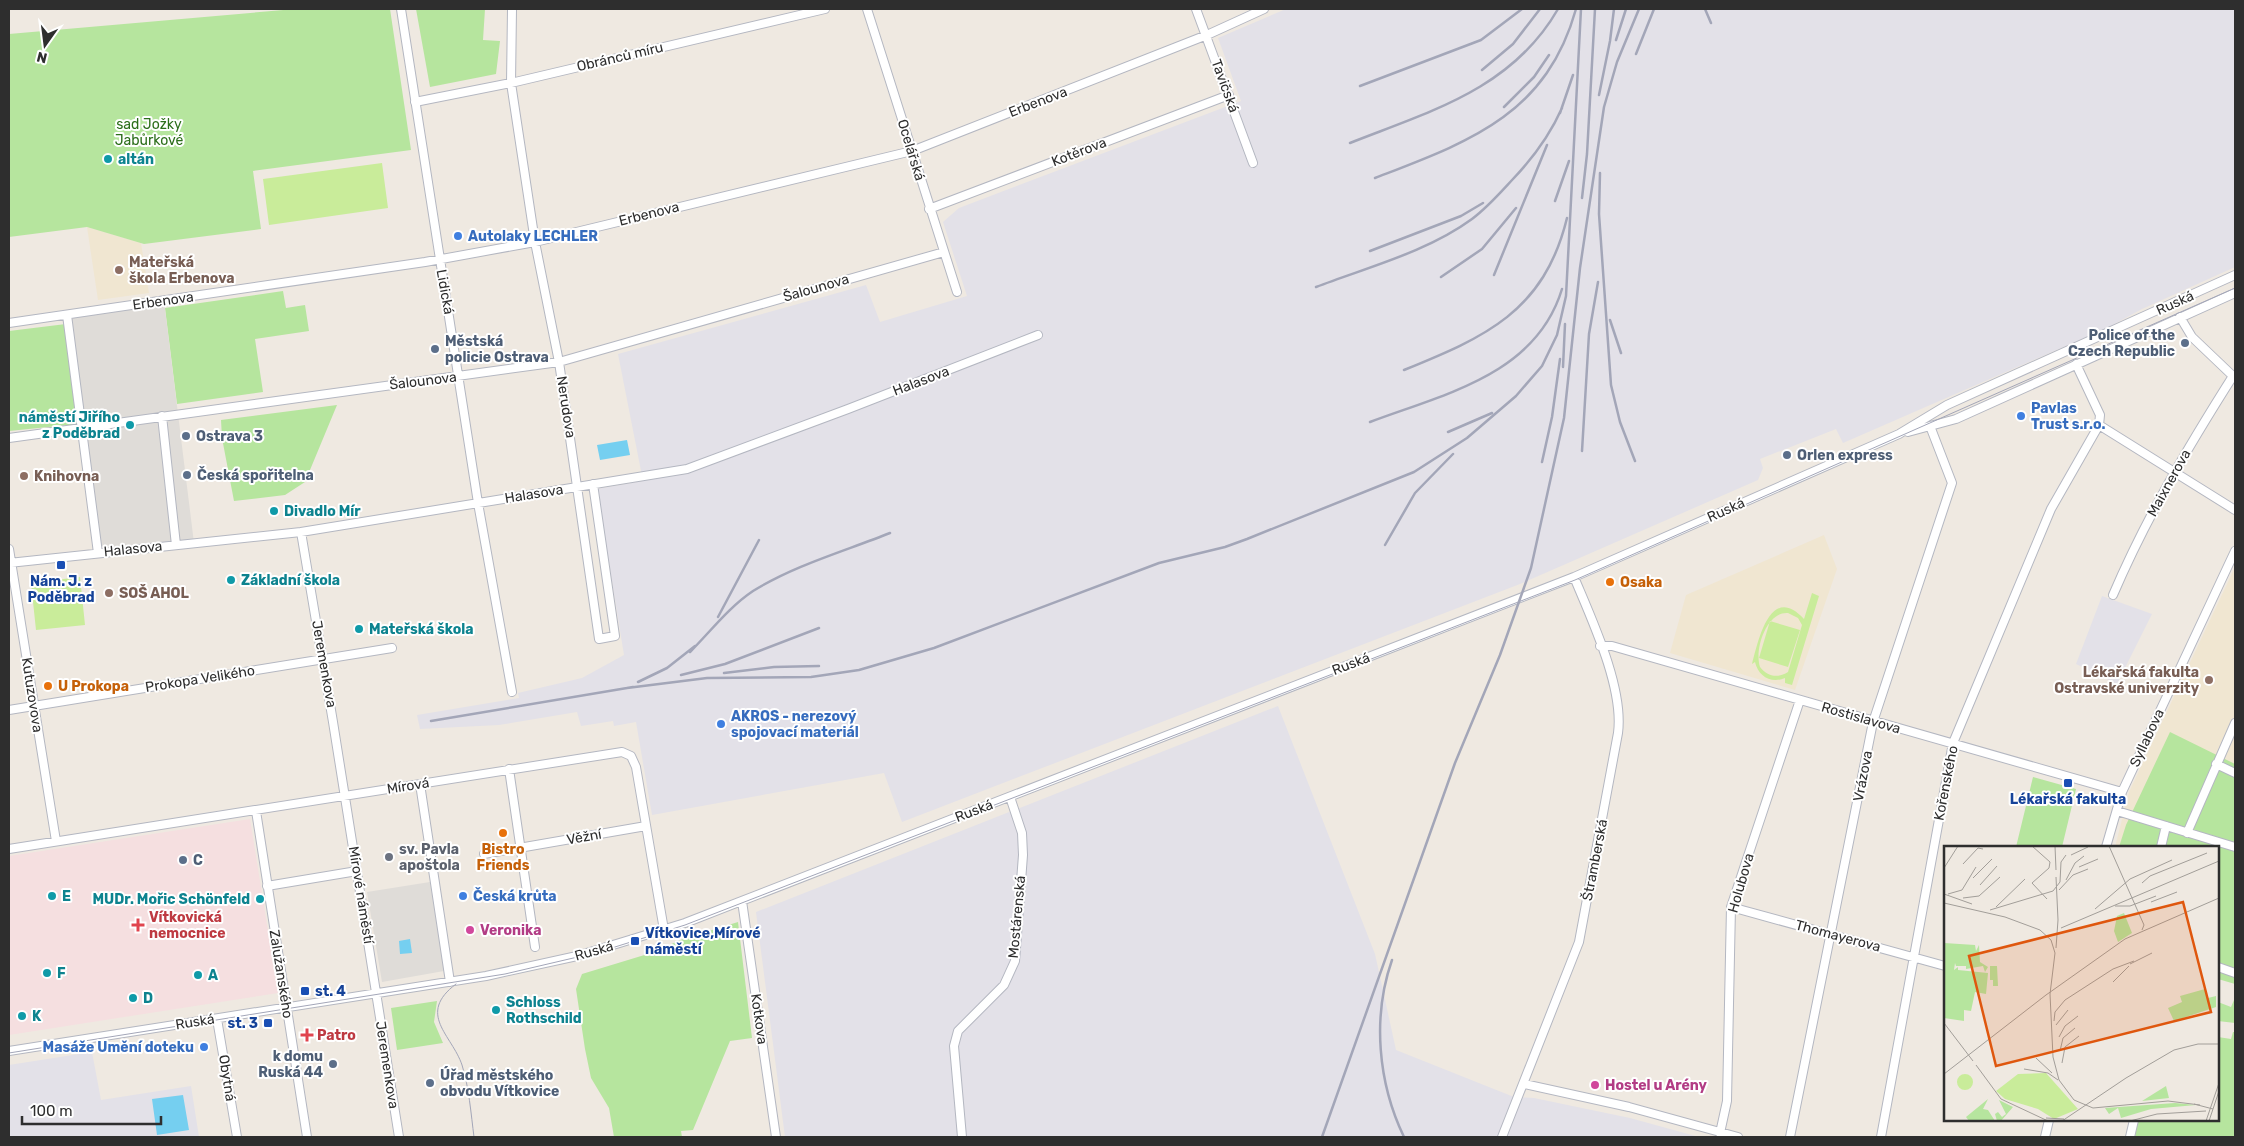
<svg xmlns="http://www.w3.org/2000/svg" width="2244" height="1146" font-family="Rubik,sans-serif">
	<style>
		.industrial { fill: #e3e1e8 }
		.education { fill: #f0e6d1 }
		.medical { fill: #f5dfe0 }
		.green { fill: #b6e59e }
		.pitch { fill: #c9ec9a; fill-rule: evenodd }
		.plaza { fill: #dfdcd8 }
		.water { fill: #75cff0 }
		.lines { fill: none; stroke-linecap: round; stroke-linejoin: round }
		.street-casing { stroke: #b4b7c1; stroke-width: 10 }
		.street { stroke: #fff; stroke-width: 8 }
		.tram { stroke: #a3a6b8; stroke-width: 1 }
		.rail { stroke: #a3a6b8; stroke-width: 2.5 }
		.culture-dot { fill: #0f9aa8; stroke: #fff; stroke-width: 2 }
		.shop-dot { fill: #3f7fe0; stroke: #fff; stroke-width: 2 }
		.education-dot { fill: #8d6e63; stroke: #fff; stroke-width: 2 }
		.service-dot { fill: #5c6f8a; stroke: #fff; stroke-width: 2 }
		.transit-dot { fill: #1a4fb4; stroke: #fff; stroke-width: 2 }
		.food-dot { fill: #e8710a; stroke: #fff; stroke-width: 2 }
		.worship-dot { fill: #6b7280; stroke: #fff; stroke-width: 2 }
		.health-dot { fill: #e0444e; stroke: #fff; stroke-width: 2 }
		.hotel-dot { fill: #d1479c; stroke: #fff; stroke-width: 2 }
		.labels { text-anchor: middle; dominant-baseline: central; stroke-width: 4; stroke-linejoin: round; paint-order: stroke }
		.street-label { font-size: 14px; fill: #2e2e2e; stroke: #fff }
		.park-label { font-size: 14px; fill: #2c6e1b; stroke: #fff }
		.culture-label { font-size: 14px; font-weight: bold; fill: #0d838f; stroke: #fff; text-anchor: start }
		.shop-label { font-size: 14px; font-weight: bold; fill: #366cbe; stroke: #fff; text-anchor: start }
		.education-label { font-size: 14px; font-weight: bold; fill: #785e54; stroke: #fff; text-anchor: start }
		.service-label { font-size: 14px; font-weight: bold; fill: #4e5e75; stroke: #fff; text-anchor: start }
		.transit-label { font-size: 14px; font-weight: bold; fill: #164399; stroke: #fff }
		.food-label { font-size: 14px; font-weight: bold; fill: #c56008; stroke: #fff; text-anchor: start }
		.worship-label { font-size: 14px; font-weight: bold; fill: #5b616d; stroke: #fff; text-anchor: start }
		.health-label { font-size: 14px; font-weight: bold; fill: #be3a42; stroke: #fff; text-anchor: start }
		.hotel-label { font-size: 14px; font-weight: bold; fill: #b23c85; stroke: #fff; text-anchor: start }
		.inset-road { fill: none; stroke: #a29e99; stroke-width: 1 }
		.view { fill: #df570e; fill-opacity: 0.15; stroke: #df570e; stroke-width: 2.5 }
		.inset-edge { fill: none; stroke: #2e2e2e; stroke-width: 2.5 }
	</style>
	<rect width="100%" height="100%" fill="#efe9e1"/>
	<path class="industrial" d="M1286 9H2235V267L2142 309 2107 328 1843 443 1836 429 1760 459 1763 468 1758 480 1520 584 902 822 884 773 652 815 636 722 614 726 613 721 581 726 577 712 499 725 420 729 417 715 519 698 518 693 582 678 624 655 597 489 643 481 618 354 866 285 880 322 967 296 943 222 959 208 1241 101 1218 38Z
		M2102 596 2152 614 2117 684 2076 664Z
		M1278 706 1375 954 1396 1050 1514 1097 1534 1098 1630 1118 1699 1137H785L756 912Z
		M92 1052 101 1100 191 1086 199 1137H9V1065Z"/>
	<path class="education" d="M87 227 141 243 149 293 98 300Z
		M1824 535 1837 569 1795 690 1670 653 1686 595Z
		M2235 567V974L2218 847H2115L2129 792Z"/>
	<path class="medical" d="M250 819 278 993 9 1035V856Z"/>
	<path class="green" d="M295 9H390L411 150 253 171 261 229 144 244 87 227 9 237V34Z
		M416 9H485L483 40 500 41 496 74 430 87Z
		M283 291 286 308 305 305 309 331 255 339 263 392 177 404 165 308Z
		M66 324 78 424 9 431V331Z
		M337 405 305 482 285 495 234 501 222 438 221 420Z
		M2170 732 2235 764V984L2218 979V847H2119L2126 825Z
		M2033 777 2076 789 2062 847H2016Z
		M738 922 752 1038 730 1041 693 1130 681 1131 682 1137H614L609 1108 591 1078 585 1049 576 989 582 974 651 953 683 939Z
		M2234 1000 2235 1023 2218 1021V1002L2231 1007Z
		M437 1001 434 1022 443 1043 397 1050 391 1008Z
		M2233 1032H2235V1137H2135L2138 1120H2218V1037L2231 1039Z"/>
	<path class="pitch" d="M382 163 388 208 269 225 263 179Z
		M80 577 85 625 36 630 31 583Z
		M1812 593 1819 596 1792 685 1785 683V678C1771 684 1758 676 1755 662L1752 664C1758 642 1770 582 1804 619ZM1788 613 1798 618 1802 625 1788 672C1777 679 1767 676 1760 667 1754 649 1767 611 1788 613Z
		M1770 621 1800 630 1788 667 1759 658Z"/>
	<path class="plaza" d="M164 301 194 543 98 553 67 315Z
		M430 882 444 971 382 982 367 892Z"/>
	<path class="water" d="M627 440 630 455 600 460 597 445Z
		M410 939 412 953 400 954 399 941Z
		M183 1095 189 1130 157 1135 152 1099Z"/>
	<g class="lines">
		<g class="street-casing">
			<path id="street" d="M401 9 478 503 512 692
				M512 9 511 83 535 242 559 362 599 639 615 636 593 484
				M867 9 957 292
				M1196 9 1253 163
				M415 102 511 83 825 9
				M929 209 1229 95
				M67 315 98 553
				M2180 317 2192 337 2235 378
				M9 323 425 262 535 242 912 151 1207 35 1264 9
				M2076 364 2100 415 2099 425 2235 510
				M162 416 176 545
				M1908 432 1956 419 2235 293
				M9 438 559 362 944 252
				M301 532 333 722 399 1137
				M9 549 56 841
				M9 563 301 532 687 469 848 409 1038 335
				M2113 595C2146 518 2188 447 2233 376
				M1600 646H1612L2122 792
				M9 710 392 648
				M2216 764 2235 773
				M509 769 535 947
				M420 784 450 982
				M256 811 307 1137
				M2117 811 2235 847
				M2187 833 2235 723
				M2106 847 2122 792 2235 551
				M2161 847 2166 826
				M9 849 622 752 631 756 636 767 664 930
				M484 854 646 826
				M267 886 357 871
				M742 901 776 1137
				M1731 907 1945 966
				M2218 967 2235 973
				M217 1019 237 1137
				M9 1051 486 976 577 956 685 923 1574 577 1899 434 1947 405 2235 275
				M1524 1084 1629 1107 1738 1137
				M1720 1133 1727 1101 1731 907 1800 700
				M962 1137 954 1046 958 1031 1004 985 1015 961 1023 855 1022 833 1010 797
				M1502 1137 1579 942 1618 733C1624 688 1592 620 1574 577
				M1790 1137 1873 722 1952 483 1930 426
				M1881 1137 1953 743 2051 509 2099 425
				M2045 1137 2049 1120
				M2130 1137 2134 1120"/>
		</g>
		<use href="#street" class="street"/>
		<path class="tram" d="M456 984C416 1014 452 1035 462 1065 469 1087 471 1114 474 1137
			M9 1053 505 974 599 952 685 925 1575 580 2235 288"/>
		<path class="rail" d="M1705 9 1711 23
			M1616 40 1626 9
			M1636 54 1654 9
			M1482 70 1513 44 1540 9
			M1360 86 1481 40 1522 9
			M1599 95 1610 41 1614 9
			M1504 107 1534 77 1549 55
			M1560 113 1573 75
			M1350 143C1431 111 1512 89 1558 9
			M1600 173 1599 214 1611 385 1620 422 1635 461
			M1375 178C1468 142 1546 116 1576 9
			M1582 198 1587 154 1595 9
			M1555 201 1569 161
			M1370 251 1461 216 1483 203
			M1494 275 1547 145
			M1441 277 1482 249 1516 208
			M1316 287C1368 267 1427 252 1472 219 1488 207 1500 193 1513 179 1534 157 1550 135 1562 108
			M1610 320 1621 353
			M1563 367 1565 324
			M1404 370C1485 337 1544 312 1567 218
			M1370 422C1444 394 1536 375 1562 289
			M1448 432 1492 413
			M1582 451 1589 334 1598 282
			M1542 462 1552 417 1560 359
			M1385 545 1415 493 1453 454
			M718 617 759 540
			M690 652C710 632 729 607 753 591 795 565 845 551 890 533
			M724 673 774 667 819 666
			M681 675 725 664 819 628
			M638 682 667 668 695 646
			M627 688 707 678 811 677 859 670 934 648 1159 563 1225 547 1247 539 1414 472 1467 438 1516 396 1542 366 1557 335 1566 296 1581 9
			M431 721 633 687
			M1392 960C1372 1017 1378 1083 1404 1137
			M1322 1137 1455 763 1500 655 1531 568 1564 418 1580 268 1604 107 1617 62 1639 9"/>
	</g>
	<g class="culture-dot">
		<circle cx="108" cy="159" r="5"/>
		<circle cx="130" cy="425" r="5"/>
		<circle cx="274" cy="511" r="5"/>
		<circle cx="231" cy="580" r="5"/>
		<circle cx="359" cy="629" r="5"/>
		<circle cx="52" cy="896" r="5"/>
		<circle cx="260" cy="899" r="5"/>
		<circle cx="47" cy="973" r="5"/>
		<circle cx="198" cy="975" r="5"/>
		<circle cx="133" cy="998" r="5"/>
		<circle cx="496" cy="1010" r="5"/>
		<circle cx="22" cy="1016" r="5"/>
	</g>
	<g class="shop-dot">
		<circle cx="458" cy="236" r="5"/>
		<circle cx="2021" cy="416" r="5"/>
		<circle cx="721" cy="724" r="5"/>
		<circle cx="463" cy="896" r="5"/>
		<circle cx="204" cy="1047" r="5"/>
	</g>
	<g class="education-dot">
		<circle cx="119" cy="270" r="5"/>
		<circle cx="24" cy="476" r="5"/>
		<circle cx="109" cy="593" r="5"/>
		<circle cx="2209" cy="680" r="5"/>
	</g>
	<g class="service-dot">
		<circle cx="2185" cy="343" r="5"/>
		<circle cx="435" cy="349" r="5"/>
		<circle cx="186" cy="436" r="5"/>
		<circle cx="1787" cy="455" r="5"/>
		<circle cx="187" cy="475" r="5"/>
		<circle cx="183" cy="860" r="5"/>
		<circle cx="333" cy="1064" r="5"/>
		<circle cx="430" cy="1083" r="5"/>
	</g>
	<g class="transit-dot">
		<rect x="56" y="560" width="10" height="10" rx="2.5"/>
		<rect x="2063" y="778" width="10" height="10" rx="2.5"/>
		<rect x="630" y="936" width="10" height="10" rx="2.5"/>
		<rect x="300" y="986" width="10" height="10" rx="2.5"/>
		<rect x="263" y="1018" width="10" height="10" rx="2.5"/>
	</g>
	<g class="food-dot">
		<circle cx="1610" cy="582" r="5"/>
		<circle cx="48" cy="686" r="5"/>
		<circle cx="503" cy="833" r="5"/>
	</g>
	<circle class="worship-dot" cx="389" cy="857" r="5"/>
	<g class="health-dot">
		<path d="M135.5 917.5h5v5h5v5h-5v5h-5v-5h-5v-5h5z"/>
		<path d="M304.5 1027.5h5v5h5v5h-5v5h-5v-5h-5v-5h5z"/>
	</g>
	<g class="hotel-dot">
		<circle cx="470" cy="930" r="5"/>
		<circle cx="1595" cy="1085" r="5"/>
	</g>
	<g class="labels">
		<g class="street-label">
			<text transform="translate(620 57) rotate(-13)">Obránců míru</text>
			<text transform="translate(1225 86) rotate(70)">Tavičská</text>
			<text transform="translate(1038 102) rotate(-21)">Erbenova</text>
			<text transform="translate(911 150) rotate(73)">Ocelářská</text>
			<text transform="translate(1079 152) rotate(-21)">Kotěrova</text>
			<text transform="translate(649 214) rotate(-14)">Erbenova</text>
			<text transform="translate(816 288) rotate(-16)">Šalounova</text>
			<text transform="translate(445 292) rotate(80)">Lidická</text>
			<text transform="translate(163 301) rotate(-8)">Erbenova</text>
			<text transform="translate(2175 303) rotate(-24)">Ruská</text>
			<text transform="translate(423 381) rotate(-7)">Šalounova</text>
			<text transform="translate(921 381) rotate(-21)">Halasova</text>
			<text transform="translate(566 407) rotate(81)">Nerudova</text>
			<text transform="translate(2169 483) rotate(-61)">Maixnerova</text>
			<text transform="translate(534 494) rotate(-9)">Halasova</text>
			<text transform="translate(1726 510) rotate(-24)">Ruská</text>
			<text transform="translate(133 549) rotate(-6)">Halasova</text>
			<text transform="translate(324 664) rotate(80)">Jeremenkova</text>
			<text transform="translate(1351 664) rotate(-21)">Ruská</text>
			<text transform="translate(200 679) rotate(-9)">Prokopa Velikého</text>
			<text transform="translate(32 695) rotate(81)">Kutuzovova</text>
			<text transform="translate(1861 718) rotate(16)">Rostislavova</text>
			<text transform="translate(2147 738) rotate(-65)">Syllabova</text>
			<text transform="translate(1863 776) rotate(-79)">Vrázova</text>
			<text transform="translate(1946 783) rotate(-79)">Kořenského</text>
			<text transform="translate(408 786) rotate(-9)">Mírová</text>
			<text transform="translate(974 811) rotate(-21)">Ruská</text>
			<text transform="translate(584 837) rotate(-10)">Věžní</text>
			<text transform="translate(1595 860) rotate(-79)">Štramberská</text>
			<text transform="translate(1741 883) rotate(-74)">Holubova</text>
			<text transform="translate(361 895) rotate(81)">Mírové náměstí</text>
			<text transform="translate(1017 917) rotate(-85)">Mostárenská</text>
			<text transform="translate(1838 936) rotate(15)">Thomayerova</text>
			<text transform="translate(594 951) rotate(-16)">Ruská</text>
			<text transform="translate(281 974) rotate(81)">Zalužanského</text>
			<text transform="translate(759 1019) rotate(82)">Kotkova</text>
			<text transform="translate(195 1022) rotate(-9)">Ruská</text>
			<text transform="translate(387 1065) rotate(81)">Jeremenkova</text>
			<text transform="translate(227 1078) rotate(81)">Obytná</text>
		</g>
		<g class="park-label">
			<text x="149" y="124">sad Jožky<tspan x="149" dy="16">Jabůrkové</tspan></text>
		</g>
		<g class="culture-label">
			<text x="118" y="159">altán</text>
			<text x="120" y="417" text-anchor="end">náměstí Jiřího<tspan x="120" dy="16">z Poděbrad</tspan></text>
			<text x="284" y="511">Divadlo Mír</text>
			<text x="241" y="580">Základní škola</text>
			<text x="369" y="629">Mateřská škola</text>
			<text x="62" y="896">E</text>
			<text x="250" y="899" text-anchor="end">MUDr. Mořic Schönfeld</text>
			<text x="57" y="973">F</text>
			<text x="208" y="975">A</text>
			<text x="143" y="998">D</text>
			<text x="506" y="1002">Schloss<tspan x="506" dy="16">Rothschild</tspan></text>
			<text x="32" y="1016">K</text>
		</g>
		<g class="shop-label">
			<text x="468" y="236">Autolaky LECHLER</text>
			<text x="2031" y="408">Pavlas<tspan x="2031" dy="16">Trust s.r.o.</tspan></text>
			<text x="731" y="716">AKROS - nerezový<tspan x="731" dy="16">spojovací materiál</tspan></text>
			<text x="473" y="896">Česká krůta</text>
			<text x="194" y="1047" text-anchor="end">Masáže Umění doteku</text>
		</g>
		<g class="education-label">
			<text x="129" y="262">Mateřská<tspan x="129" dy="16">škola Erbenova</tspan></text>
			<text x="34" y="476">Knihovna</text>
			<text x="119" y="593">SOŠ AHOL</text>
			<text x="2199" y="672" text-anchor="end">Lékařská fakulta<tspan x="2199" dy="16">Ostravské univerzity</tspan></text>
		</g>
		<g class="service-label">
			<text x="2175" y="335" text-anchor="end">Police of the<tspan x="2175" dy="16">Czech Republic</tspan></text>
			<text x="445" y="341">Městská<tspan x="445" dy="16">policie Ostrava</tspan></text>
			<text x="196" y="436">Ostrava 3</text>
			<text x="1797" y="455">Orlen express</text>
			<text x="197" y="475">Česká spořitelna</text>
			<text x="193" y="860">C</text>
			<text x="323" y="1056" text-anchor="end">k domu<tspan x="323" dy="16">Ruská 44</tspan></text>
			<text x="440" y="1075">Úřad městského<tspan x="440" dy="16">obvodu Vítkovice</tspan></text>
		</g>
		<g class="transit-label">
			<text x="61" y="581">Nám. J. z<tspan x="61" dy="16">Poděbrad</tspan></text>
			<text x="2068" y="799">Lékařská fakulta</text>
			<text x="645" y="933" text-anchor="start">Vítkovice,Mírové<tspan x="645" dy="16">náměstí</tspan></text>
			<text x="315" y="991" text-anchor="start">st. 4</text>
			<text x="258" y="1023" text-anchor="end">st. 3</text>
		</g>
		<g class="food-label">
			<text x="1620" y="582">Osaka</text>
			<text x="58" y="686">U Prokopa</text>
			<text x="503" y="849" text-anchor="middle">Bistro<tspan x="503" dy="16">Friends</tspan></text>
		</g>
		<g class="worship-label">
			<text x="399" y="849">sv. Pavla<tspan x="399" dy="16">apoštola</tspan></text>
		</g>
		<g class="health-label">
			<text x="149" y="917">Vítkovická<tspan x="149" dy="16">nemocnice</tspan></text>
			<text x="317" y="1035">Patro</text>
		</g>
		<g class="hotel-label">
			<text x="480" y="930">Veronika</text>
			<text x="1605" y="1085">Hostel u Arény</text>
		</g>
	</g>
	<g transform="translate(1944 846)">
		<rect width="275" height="275" fill="#efe9e1"/>
		<path d="M180 67 188 87 174 96 170 85 173 70ZM0 97 31 99 32 105 35 99 36 116 44 121 41 126 39 120 22 123V120H12L11 117 10 124 14 121V124L44 127 42 148 31 146 27 165 20 164V175L0 172ZM46 120H53L54 140H49V134H46ZM261 143 264 152 272 150V161L230 175 224 162 238 156 236 150ZM222 240 225 252 198 255ZM44 253 39 263 44 264 51 275H25L22 271ZM55 254 69 261 57 275H53L51 268 54 266 58 271 62 268ZM231 257 252 259 207 263 177 272 174 262 165 268 161 262Z" fill="#b6e59e"/>
		<path d="M102 227 134 263 110 273 94 263 61 253 52 245 74 228ZM13 236a8 8 0 1 1 16 0a8 8 0 1 1-16 0Z" fill="#c9ec9a"/>
		<path class="inset-road" d="M88 0 106 16 105 22 88 37 103 53M111 0 112 24M165 0 200 79 198 84M127 9 144 1M19 18 34 2 39 3M135 21 154 13M0 22 14 0M112 31 114 74 112 102M29 32 48 13M122 34 131 17 140 10M198 37 206 30 263 7M36 39 53 20M115 44 129 29 144 23M0 48 28 58M4 48 18 44 32 21M19 52 35 50 56 31M207 56 233 46M0 57 61 71 96 84 107 94 111 107 106 148 109 211 115 234 130 254 149 262 224 255 256 259M171 60H186L212 50M52 61 81 33M151 63 186 33 228 14M46 64 109 45 116 36 117 16 122 9M117 82 275 15M186 118 208 107M169 136 185 120M110 175 111 166 121 154 169 123 190 115M0 177 29 215M112 179 124 164M115 191 121 180 134 170M116 205 119 192 131 182M92 212 108 227M118 217 121 201 135 190M32 219 57 253 104 275M80 223 104 227 114 234M0 228 102 149 181 93 275 52M182 232 230 204 254 198H275M250 258 269 263M102 272 120 273M118 275 182 232M186 275 213 268 262 265M262 275 275 237M265 275 275 245"/>
		<path class="view" d="M239 56 267 166 52 220 25 110Z"/>
		<rect width="275" height="275" class="inset-edge"/>
	</g>
	<rect width="2244" height="1146" fill="none" stroke="#2e2e2e" stroke-width="20"/>
	<g transform="translate(45 45) rotate(194)" stroke="#ffffff" stroke-width="4" paint-order="stroke">
	<path d="M0-4L9 19L0 12L-9 19Z" fill="#2e2e2e"/>
	<text y="-8" font-size="14" font-weight="bold" text-anchor="middle" fill="#2e2e2e">N</text>
	</g>
	<path d="M22 1116v8h139v-8" fill="none" stroke="#2e2e2e" stroke-width="2.5"/>
	<text x="30" y="1116" font-size="15" fill="#2e2e2e" stroke="#ffffff" stroke-width="4" paint-order="stroke">100 m</text>
</svg>
